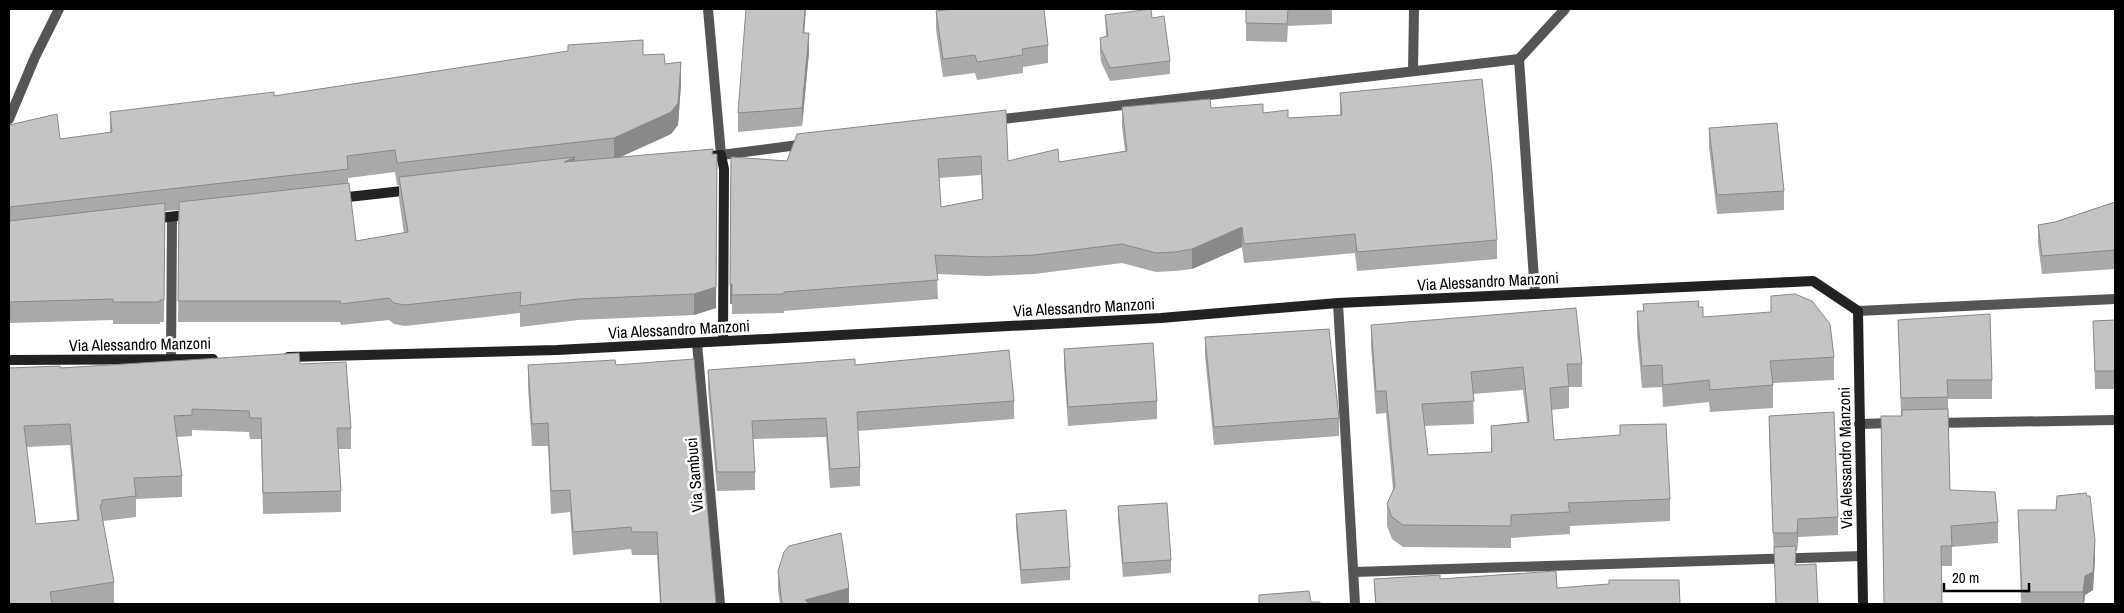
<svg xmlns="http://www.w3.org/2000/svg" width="2124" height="613" font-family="'Archivo Narrow',sans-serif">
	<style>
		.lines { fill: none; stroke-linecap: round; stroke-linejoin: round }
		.street { stroke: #555; stroke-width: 10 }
		.secondary { stroke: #222; stroke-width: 10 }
		.wall { fill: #a9a9a9; fill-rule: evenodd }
		.shaded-wall { fill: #898989 }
		.building { fill: #c4c4c4; stroke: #898989; fill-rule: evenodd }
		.labels { text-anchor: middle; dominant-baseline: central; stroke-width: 5; stroke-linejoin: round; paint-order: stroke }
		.street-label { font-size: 16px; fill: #000; stroke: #fff }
	</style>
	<rect width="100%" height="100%" fill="#fff"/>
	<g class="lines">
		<path class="street" d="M708 9 721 155 806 144
			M1519 59 1535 294
			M1413 71 1414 9
			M9 119 35 57 59 9
			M994 120 1519 59 1565 9
			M1338 303 1355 604
			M1858 311 2115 299
			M697 343 720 604
			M171 360 172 217
			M1935 423 2115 420
			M1859 424 1893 423
			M1354 572 1862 556"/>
		<path class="secondary" d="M704 157 721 155 724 169 723 341
			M339 198 411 190
			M152 219 193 214
			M288 357 557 350 1161 318 1338 303 1813 281 1858 311 1863 604
			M9 360 213 359"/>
	</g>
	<path class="wall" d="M1246 9H1332V24L1288 26 1287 42 1246 41Z
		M936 11 1048 45V63L1023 67V73L977 80 975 73 943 77 936 30Z
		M1105 15 1152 18 1170 61V74L1110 81 1101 62 1100 51V38L1106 36Z
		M804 33 809 52 802 126 738 132V113Z
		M568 45 643 55 665 64 681 84 678 125 671 134 620 157 716 308 694 315 578 320 520 327V313L405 326 394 324 389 320 341 325 340 322H178L179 210 165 211 164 322H160V324H113V320L9 323V125L60 139 110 133V112L274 96 568 51ZM395 172 397 185H399V199L404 233 356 241 348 183V178Z
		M1340 93 1497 240V259L1357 271 1355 253 1244 263 1242 247 1192 269 1175 271 1156 272 1122 263 1034 274 986 276 937 274 938 299 784 311V313L732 314V304H730L731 157 787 161 1006 110 1008 161 1059 162 1125 151 1122 126V107L1211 108 1263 113 1288 118 1340 115ZM981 175 982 199 941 207 939 178Z
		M1709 128 1784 191V210L1717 214 1709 147Z
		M2115 202V269L2042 274 2038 243V225L2055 222Z
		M1643 304 1699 307 1703 317 1834 357V380L1773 383V408L1710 412 1709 402 1663 407 1662 387 1642 388 1637 334V311H1643Z
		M1898 320 1992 380V399H1948L1950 490 1998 522V543L1952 547V566H1941L1942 604H1884L1881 436 1901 416Z
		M2115 320V389H2095L2093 321Z
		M1371 325 1582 364V387H1569V408L1551 410 1554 440 1670 499V521L1570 526V534L1511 538V548L1403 547 1392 539 1387 526V504L1393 490 1386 413 1376 414 1371 347ZM1523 390 1527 422 1491 426V452L1428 455 1424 426 1474 424 1473 394Z
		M1205 337 1339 418V436L1214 445 1205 356Z
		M1064 349 1157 401V419L1068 426 1064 367Z
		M300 364 351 428V449H338L341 491V512L263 514 261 439H250L249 432 192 430V436L176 437 182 476V497L136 499V517L103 521 114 582V603L104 604H9V368ZM70 445 77 520 36 524 26 447Z
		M528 365H616L716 604H660L657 555H632L631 549 573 555 570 512 551 514 548 446H532L528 388Z
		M855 365 1014 401V419L858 431 860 467V486L830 488 826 437 753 439 755 472V490L717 491 708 388V370Z
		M1769 416 1838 517V535L1798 537 1797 551H1796V565L1818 604H1776L1769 434Z
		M1118 506 1171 560V573L1123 577 1118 519Z
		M2018 510 2095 558 2093 590 2085 595 2084 604H2021Z
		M1016 514 1070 567V580L1021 584 1016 527Z
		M778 571 849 604H780L778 590Z
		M1374 579H1440L1557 588 1680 604H1375Z"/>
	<path class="shaded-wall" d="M805 9H806L803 51V33Z
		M809 33V52L802 126V108Z
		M681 62V84L678 125 671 134 614 160V138Z
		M575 157V179L564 162Z
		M717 175 716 308 694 315V294Z
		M1242 227V247L1192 269V249Z
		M732 284V304H730V285Z
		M1798 519V537L1797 551V533Z
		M2095 540V558L2093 590 2085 595 2084 604H2083V592L2085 576Z
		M849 588V604H805V600Z"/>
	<path class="building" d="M746 9H805L803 33H809L802 108 738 113Z
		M953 9H1044L1048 45 1022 49 1023 55 977 62 975 55 943 59 936 11Z
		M1151 9 1152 18 1164 16 1170 61 1110 68 1101 49 1100 38 1108 36 1105 15Z
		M1246 9H1288L1287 24 1246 23Z
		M643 40V55L664 54 665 64 681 62 678 103 671 112 614 138 397 163 395 150 347 156 348 169 9 207V125L57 114 60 139 112 132 110 112 274 92V96L568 51V45Z
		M1482 79 1492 171 1497 240 1357 252 1355 234 1244 244 1242 227 1192 249 1175 252 1156 253 1122 244 1034 255 986 257 935 255 938 280 784 292V294L732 295V284L730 285 731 157 787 161 797 134 1006 110 1008 161 1058 149 1059 162 1127 151 1122 107 1210 99 1211 108 1263 104V113L1288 110V118L1342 115 1340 93ZM981 156 983 199 941 207 938 159Z
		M1777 123 1784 191 1717 195 1709 128Z
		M713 149 712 154H717L716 287 694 294 578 299 520 306 521 292 405 305 394 303 389 298 341 304 340 301H178L179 202 349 183 356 241 408 232 399 177 575 157 564 162Z
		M2115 202V250L2042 256 2038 225 2055 222Z
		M165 203 164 300H160V302H113V299L9 302V221Z
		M1795 294 1812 301 1830 324 1834 357 1770 361 1773 385 1710 390 1709 380 1663 385 1662 365 1642 366 1637 311H1644L1643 304 1699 301 1698 307H1703V317L1771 312V296Z
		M1576 308 1582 364H1567L1569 386 1550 388 1554 440 1620 435V425L1666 424 1670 499 1568 503 1570 512 1511 515V526L1403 525 1392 517 1387 504 1395 486 1386 391H1376L1371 325ZM1523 367 1529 422 1491 426 1492 452 1428 455 1422 404 1474 401 1471 372Z
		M1990 314 1992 380H1947L1948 397 1901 398 1898 320Z
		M2115 320V371H2095L2093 321Z
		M1329 329 1339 418 1214 427 1205 337Z
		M1153 343 1157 401 1068 407 1064 349Z
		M1009 350 1014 401 857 412 860 467 830 469 826 418 752 421 755 472H717L708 370 855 359V365Z
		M299 353 300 364 346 362 351 428H337L341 491 263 493 261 418H250L249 411 192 409V415L174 416 182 476 134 478 136 496 102 500V505H100L114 582 50 592 52 604H9V368L60 366 61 368ZM70 424 79 520 36 524 24 426Z
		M694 359 716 604H661L657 532H632L631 527 573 532 570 490 551 491 548 423 532 424 528 365 615 360 616 365Z
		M1948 409 1950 490 1995 492 1998 522 1951 526 1952 546H1941L1942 604H1884L1881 416H1902V410Z
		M1834 412 1838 517 1798 519 1797 533H1773L1769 416Z
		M2086 493 2087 496H2090L2095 540 2093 572 2085 576 2083 592H2022L2018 510H2056L2057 496Z
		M1167 503 1171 560 1123 563 1118 506Z
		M1066 510 1070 567 1021 570 1016 514Z
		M841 533 849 588 805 600 809 604H782L778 571 784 552 789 546Z
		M1796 546 1795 565 1816 564 1818 604H1776L1774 547Z
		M1556 571 1557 588 1609 584V580H1679L1680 604H1376L1374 579 1440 575V579Z
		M1309 591 1311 602H1320V604H1259V595Z"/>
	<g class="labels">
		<g class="street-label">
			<text transform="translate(1488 281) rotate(-3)">Via Alessandro Manzoni</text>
			<text transform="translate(1084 307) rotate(-3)">Via Alessandro Manzoni</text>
			<text transform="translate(679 329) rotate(-3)">Via Alessandro Manzoni</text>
			<text transform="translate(140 344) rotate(-1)">Via Alessandro Manzoni</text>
			<text transform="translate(1845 458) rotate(-91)">Via Alessandro Manzoni</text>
			<text transform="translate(694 475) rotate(-95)">Via Sambuci</text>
		</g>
	</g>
	<rect width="2124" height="613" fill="none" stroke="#000000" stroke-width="20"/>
	<path d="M1944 583v8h85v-8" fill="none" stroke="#000000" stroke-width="2.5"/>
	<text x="1952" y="583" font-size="15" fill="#000000" stroke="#ffffff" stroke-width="4" paint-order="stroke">20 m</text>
</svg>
